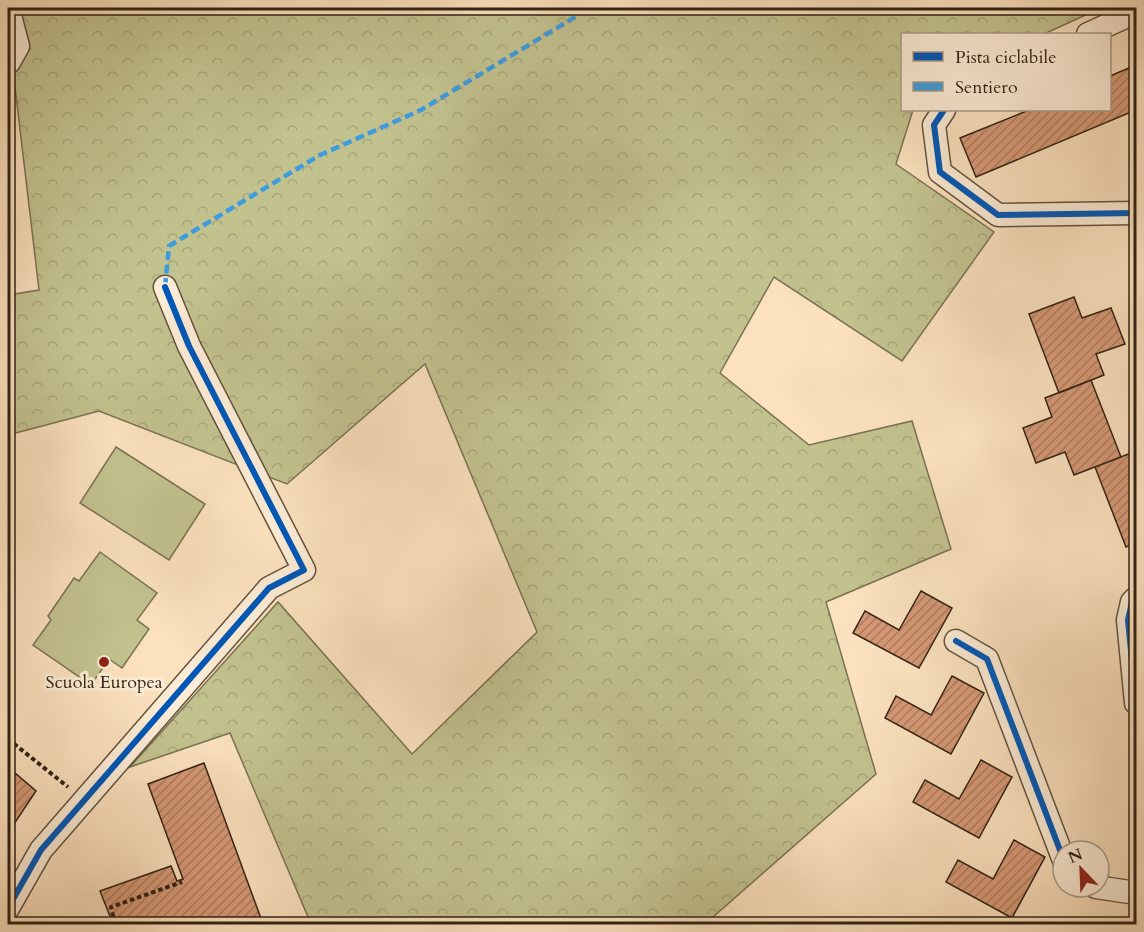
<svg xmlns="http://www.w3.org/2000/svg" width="1144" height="932" font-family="Cardo,serif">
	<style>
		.forest { fill: url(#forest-crowns); stroke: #797252; stroke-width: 1.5 }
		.garden { fill: #c2c28f; stroke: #797252; stroke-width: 1.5 }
		.building { fill: url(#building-hatch); stroke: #302214; stroke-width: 1.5 }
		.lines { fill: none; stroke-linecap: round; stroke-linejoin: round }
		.street-casing { stroke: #63523e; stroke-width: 25 }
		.path { stroke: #302214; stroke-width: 4; stroke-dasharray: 4.5 3; stroke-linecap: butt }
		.street { stroke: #fcecd5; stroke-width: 22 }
		.quiet { stroke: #3e9cde; stroke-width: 4.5; stroke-dasharray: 9 4.5; stroke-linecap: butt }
		.cycleway-casing { stroke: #fcecd5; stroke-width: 10 }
		.cycleway { stroke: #0057b8; stroke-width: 6 }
		.poi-dot { fill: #8f2418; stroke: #fcecd5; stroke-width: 2 }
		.labels { text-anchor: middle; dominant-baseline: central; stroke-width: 6; stroke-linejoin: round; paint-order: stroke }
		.poi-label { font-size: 18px; fill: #302214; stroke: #fcecd5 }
	</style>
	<defs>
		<pattern id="forest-crowns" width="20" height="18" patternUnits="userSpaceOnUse" patternTransform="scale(1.5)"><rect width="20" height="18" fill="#c2c28f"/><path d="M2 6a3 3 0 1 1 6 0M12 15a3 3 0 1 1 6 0" fill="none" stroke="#a7a67a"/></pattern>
		<pattern id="building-hatch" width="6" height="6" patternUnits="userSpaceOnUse" patternTransform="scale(1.5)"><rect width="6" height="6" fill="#d59875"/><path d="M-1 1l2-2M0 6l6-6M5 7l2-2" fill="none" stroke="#ad7c5f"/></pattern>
	</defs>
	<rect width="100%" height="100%" fill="#fbe1be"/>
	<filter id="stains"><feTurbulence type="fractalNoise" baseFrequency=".00333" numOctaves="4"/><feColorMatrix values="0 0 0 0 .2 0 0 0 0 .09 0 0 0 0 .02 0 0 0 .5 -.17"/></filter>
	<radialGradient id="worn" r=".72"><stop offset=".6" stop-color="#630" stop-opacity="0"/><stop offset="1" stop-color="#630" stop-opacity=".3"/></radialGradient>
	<path class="forest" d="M19 8H1101L1044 34H902V110H913L896 164 994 232 902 361 774 277 720 373 809 445 912 421 951 549 826 602 876 774 705 924H311L230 733 130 767 278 602 412 754 537 632 425 364 287 484 99 411 8 435V295L39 290 13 70 30 49Z"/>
	<path class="garden" d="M116 447 205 504 169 560 80 503Z
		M100 552 157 593 137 620 149 629 122 668 109 659 91 685 33 645 51 620 48 616 74 578 79 581Z"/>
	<path class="building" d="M1136 65V110L976 177 960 138 1029 110H1110V76Z
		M1074 297 1082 318 1111 308 1125 344 1096 354 1104 375 1059 393 1029 314Z
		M1091 380 1121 457 1074 475 1065 452 1036 463 1023 428 1052 417 1045 398Z
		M1136 451V543L1126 547 1095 467Z
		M921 591 952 608 919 668 853 633 865 611 899 630Z
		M952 676 984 693 951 754 885 718 896 696 931 715Z
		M981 760 1012 777 979 838 913 802 925 780 959 799Z
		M204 763 263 924H200L198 920 188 923V924H113L100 891 171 866 177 881 183 879 148 784Z
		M8 767 36 791 8 833Z
		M1014 840 1045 857 1012 918 946 882 958 860 993 879Z"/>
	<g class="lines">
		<g class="street-casing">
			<path id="street" d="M8 8 18 46 9 62H8
				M1088 34 1136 12
				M944 110 934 125 940 172 998 215 1136 213
				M1136 598 1132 602 1128 620 1136 703
				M956 641 987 659 1063 858
				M1096 887 1136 893
				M8 908 41 850 269 588 304 570 189 346 165 287"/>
		</g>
		<path class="path" d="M8 739 68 787
			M115 924 111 907 182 882"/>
		<use href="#street" class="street"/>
		<path class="quiet" d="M165 287 169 246 320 155 421 110 590 8"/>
		<g class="cycleway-casing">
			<path id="cycleway" d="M944 110 934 125 940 172 998 215 1136 213
				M1136 598 1132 602 1128 620 1136 703
				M956 641 987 659 1063 858
				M8 908 41 850 269 588 304 570 189 346 165 287"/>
		</g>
		<use href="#cycleway" class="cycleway"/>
	</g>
	<circle class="poi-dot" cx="104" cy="662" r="6"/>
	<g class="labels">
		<g class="poi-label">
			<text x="104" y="682">Scuola Europea</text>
		</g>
	</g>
	<rect width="1144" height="932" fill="none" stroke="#fbe1be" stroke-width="30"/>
	<rect x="9" y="9" width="1126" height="914" fill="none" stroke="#302214" stroke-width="3"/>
	<rect x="15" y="15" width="1114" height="902" fill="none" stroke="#302214" stroke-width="1.5"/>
	<rect x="901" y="33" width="210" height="78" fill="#fcecd5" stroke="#aa9b88" stroke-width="1.5"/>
	<rect x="913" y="52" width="30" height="9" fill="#0057b8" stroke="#aa9b88" stroke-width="1.5"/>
	<text x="955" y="63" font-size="18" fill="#302214">Pista ciclabile</text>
	<rect x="913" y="82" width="30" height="9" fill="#3e9cde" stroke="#aa9b88" stroke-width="1.5"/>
	<text x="955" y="93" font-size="18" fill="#302214">Sentiero</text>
	<g transform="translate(1081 869) rotate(337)"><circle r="28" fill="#fcecd5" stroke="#aa9b88" stroke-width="1.5"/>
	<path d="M0-4.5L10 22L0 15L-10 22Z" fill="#8f2418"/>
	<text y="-9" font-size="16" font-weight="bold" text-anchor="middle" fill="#302214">N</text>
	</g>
	<rect width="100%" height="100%" filter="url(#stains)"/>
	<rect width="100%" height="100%" fill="url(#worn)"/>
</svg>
